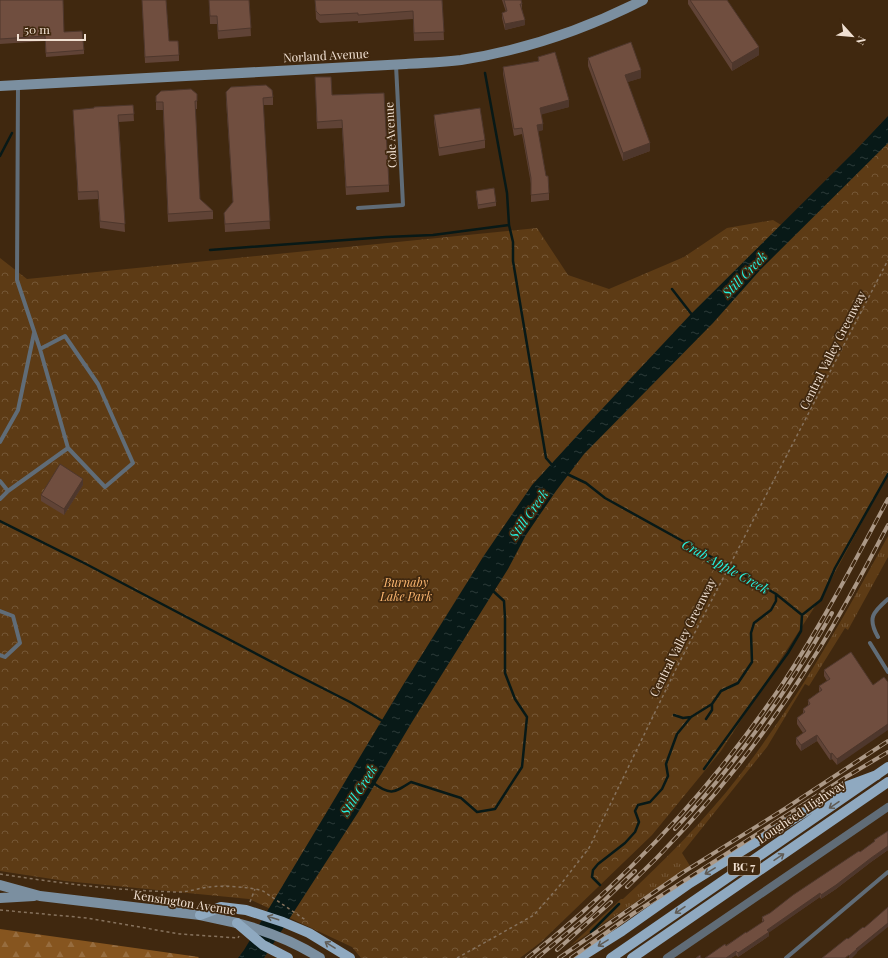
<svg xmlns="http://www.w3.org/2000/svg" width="888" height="958" font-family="'Playfair Display',serif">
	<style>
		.grass { fill: url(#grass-tufts) }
		.forest { fill: url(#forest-firs) }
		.park { fill: url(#park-crowns) }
		.water { fill: url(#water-ripples) }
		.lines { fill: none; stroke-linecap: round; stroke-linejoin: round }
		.stream { stroke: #081917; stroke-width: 2.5 }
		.path { stroke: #86725d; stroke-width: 1.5; stroke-dasharray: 3 3; stroke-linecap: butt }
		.lane { stroke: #606c77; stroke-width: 4 }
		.street { stroke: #606c77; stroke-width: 8 }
		.secondary { stroke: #7b8fa0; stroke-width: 10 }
		.primary { stroke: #8fa9c0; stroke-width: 10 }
		.rail-casing { stroke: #ab9886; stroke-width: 4 }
		.rail { stroke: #40280f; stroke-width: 2.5; stroke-dasharray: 8; stroke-linecap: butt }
		.secondary-bridge { stroke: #7b8fa0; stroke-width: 10 }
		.primary-bridge { stroke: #8fa9c0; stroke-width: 10 }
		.wall { fill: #604336 }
		.shaded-wall { fill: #4e372c }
		.building { fill: #704e3f; stroke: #4e372c }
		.oneway { stroke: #605c56 }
		.labels { text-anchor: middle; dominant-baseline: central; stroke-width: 3.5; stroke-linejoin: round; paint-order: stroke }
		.shield { fill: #40280f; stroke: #bba998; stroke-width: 1 }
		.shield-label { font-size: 11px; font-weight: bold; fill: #f0e0d2 }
		.street-label { font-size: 12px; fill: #f0e0d2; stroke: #40280f }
		.park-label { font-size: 12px; font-style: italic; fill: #fbb670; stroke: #40280f }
		.water-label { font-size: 13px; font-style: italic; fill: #24f1df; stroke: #40280f }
	</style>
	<defs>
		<pattern id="grass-tufts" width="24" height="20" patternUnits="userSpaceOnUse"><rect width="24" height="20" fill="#5d3b15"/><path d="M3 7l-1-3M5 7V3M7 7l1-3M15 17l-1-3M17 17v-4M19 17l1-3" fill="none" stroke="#755736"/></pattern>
		<pattern id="forest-firs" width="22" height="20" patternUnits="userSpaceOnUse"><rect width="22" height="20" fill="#86551f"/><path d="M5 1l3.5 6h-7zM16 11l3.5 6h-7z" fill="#976d3f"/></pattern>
		<pattern id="park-crowns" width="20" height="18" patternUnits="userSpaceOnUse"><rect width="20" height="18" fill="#5d3b15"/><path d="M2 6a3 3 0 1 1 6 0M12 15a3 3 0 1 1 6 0" fill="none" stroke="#755736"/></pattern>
		<pattern id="water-ripples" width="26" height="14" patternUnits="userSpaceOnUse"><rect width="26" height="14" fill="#081917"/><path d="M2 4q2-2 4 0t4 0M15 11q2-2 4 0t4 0" fill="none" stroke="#2c3a38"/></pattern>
	</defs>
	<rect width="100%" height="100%" fill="#40280f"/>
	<path class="grass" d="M888 536V557L848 630 845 628 809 686 805 684 767 747 682 853 690 866 570 946 621 899H623C664 861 704 821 739 776 797 701 843 619 888 536Z"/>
	<path class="forest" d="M0 929 199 957 198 958H0Z"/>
	<path class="park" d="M888 130V474L825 591 721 751 652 835 541 942 520 958H361L352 947 249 899 65 881 0 871V258L27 279 537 228 568 275 609 289 684 257 727 228 773 220 791 231Z"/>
	<path class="water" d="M888 116V143L761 269 713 323 584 454 556 491 526 535 508 569 412 722 359 811 264 958H238L244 950 403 685 483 557 532 485 586 426 691 314 855 151Z"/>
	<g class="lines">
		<path class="stream" d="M485 73 507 193 509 225 513 242V261L546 458 553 466
			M0 156 12 133
			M210 250 386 237 433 235 509 225
			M672 289 693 316
			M567 474 586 483 605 498 733 569 776 594V601L771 610 754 623 751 633 752 662 738 683 721 691 712 704 691 717 677 734 666 764 668 776 662 789 650 802 638 805 635 811 639 822 635 832 625 843 598 864 593 870 592 877 600 885
			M0 521 86 564 287 670 350 702 384 722
			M776 594 802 615
			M674 715 683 718 691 717
			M706 719 712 710V704
			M704 769 788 653 801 631 802 615 821 600 835 568 888 474
			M372 782C390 796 394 793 411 782L461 798 477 812 495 809 522 767 527 717 515 699 505 673V618L504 601 492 590
			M591 932 619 904"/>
		<path class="path" d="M0 874C59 883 119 891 179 892 189 892 199 888 209 887 222 885 251 887 263 891L307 921
			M250 902 255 889
			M0 910 87 918 180 934 238 938 239 936
			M457 958 534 915 561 884 589 848 677 667 888 260"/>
		<path class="lane" d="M358 208 403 205 396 65
			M40 349 65 336 98 384 133 463 105 487 68 448
			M0 442 18 410 34 333
			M0 481 8 491 68 448 40 349 17 280 18 86
			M0 499 8 491
			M0 611 13 616 20 643 5 657 0 655
			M878 637C867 618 873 612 888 599
			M870 643 888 672
			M786 958 888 872"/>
		<path class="street" d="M667 958 888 807"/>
		<path class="secondary" d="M0 86 406 64C424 63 443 62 461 60 525 50 586 29 643 0
			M0 885 40 896 200 915 237 923
			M0 898 34 896"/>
		<path class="primary" d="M579 958 622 931 690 883 845 787 877 775
			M611 958 888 767
			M632 958 888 782"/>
		<g class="rail-casing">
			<path id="rail" d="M675 829C736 764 788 691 832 613
				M627 887C699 819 762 741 814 657 841 615 864 570 888 525
				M557 950 611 902
				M527 958C626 881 713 787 783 683 822 624 855 561 888 499
				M537 958 589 915 635 871
				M559 958 682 873 786 808 888 741
				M571 958 634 913 846 777 888 752"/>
		</g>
		<use href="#rail" class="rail"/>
		<path class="secondary-bridge" d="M237 923C267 931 294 941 320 958"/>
		<path class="primary-bridge" d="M200 915 221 907 246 910 283 922 309 933 350 958
			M237 923 263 945 288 958"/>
	</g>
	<path class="wall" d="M0 0 64 32 84 50V54L46 57 45 41 0 44Z
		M142 0H166L169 41 179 55V61L145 63Z
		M209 0H249L251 36 218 39 217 24H210Z
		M315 0H442L444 40 414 41 413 19 358 23V21L320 23 316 19Z
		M502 0H521L522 4V9L525 25 505 30 502 18V13L506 12Z
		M688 0H727L759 55 732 71 688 4Z
		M538 57 569 107 541 114 543 130 538 131 549 193V200L531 202V184L522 134 514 136 503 74V67L538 61Z
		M588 58 641 78 627 82 650 151 623 161 588 66Z
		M315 77 332 95 389 185V192L346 195 342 128 317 129Z
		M226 92 273 97V105H263L270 229 225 232 224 213 233 203 226 100Z
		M156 96 197 101V109H195L200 199 213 211V219L168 222 163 110H156Z
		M133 105 134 121 119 122 125 232 100 228 98 199 78 200 73 110Z
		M434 115 485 140V148L439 156 434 122Z
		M476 191 496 202V206L478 209 476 195Z
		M83 485 64 515 41 501V495Z
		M851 652 837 765 832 759 830 760 817 741 801 751 796 744V738L803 733 797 724V718L803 714V709L808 706V700L819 692V686L827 681 824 676V670Z
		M888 831V850L871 862 836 889 821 899 820 897 769 932V936L738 957 736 955 731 958H705L746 933 763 922 762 921V917L770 913 860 852 874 842V840Z"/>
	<path class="shaded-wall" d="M525 20V25L505 30V24Z
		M759 47V55L732 71V63Z
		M641 70V78L625 83V75Z
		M569 100V107L540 115V108Z
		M543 124V130L537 132V125Z
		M650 143V151L623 161V153Z
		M83 479V485L64 515V509Z
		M888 724V730L837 765V759Z
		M817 735V741L801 751V745Z
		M832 753V759L830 760V754Z
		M888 846V850L871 862 836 889 821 899V895Z
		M820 893V897L767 934V930Z
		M888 923V927L857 952V953L852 958H849V956L856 949Z
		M769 932V936L738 957V953Z
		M736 951V955L731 958H726Z"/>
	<path class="building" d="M0 0H63L64 32 82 31 84 50 46 53 45 36 0 39Z
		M142 0H166L169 41H178L179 55 145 57Z
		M209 0H249L251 28 218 31 217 16H210Z
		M315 0H442L444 32 414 33 413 11 358 15V13L320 15 316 11Z
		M504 0H521L522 4H520L525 20 505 24 502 13 507 11Z
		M690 0H727L759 47 732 63Z
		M631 42 641 70 625 75 650 143 623 153 588 58Z
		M555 52 569 100 540 108 543 124 537 125 546 176H548L549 193 531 195V178L522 128 514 129 503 67 539 61 538 57Z
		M315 77H331L332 95 384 93 389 185 346 187 342 120 317 122Z
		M266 85 272 90 273 97 263 98 270 221 225 224 224 213 233 202 226 92 231 87Z
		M191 89 197 94V101H195L200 199 213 211 168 214 163 102H156V96L161 91Z
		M133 105 134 114 118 115 125 224 100 221 98 191 78 192 73 110 94 108V107Z
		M480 108 485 140 439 148 434 115Z
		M494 188 496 202 478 205 476 191Z
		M60 464 83 479 64 509 41 495Z
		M851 652 873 685 884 677 888 682V724L837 759 832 753 830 754 817 735 801 745 796 738 806 731 797 718 805 712 803 709 810 704 808 700 822 690 819 686 830 679 824 670Z
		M888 831V846L871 858 836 885 821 895 820 893 767 930 769 932 738 953 736 951 726 958H705L725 944 726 946 746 932V933L764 921 762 917 770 913 793 895 859 851 860 852 875 841 874 840Z
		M888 907V923L856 949H857L849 956V955L845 958H822L847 938 848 939 863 927 864 928Z
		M700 955 701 958H696Z"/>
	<defs><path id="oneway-shaft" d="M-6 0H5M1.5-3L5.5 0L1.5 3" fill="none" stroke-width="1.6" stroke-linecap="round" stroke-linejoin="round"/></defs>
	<g class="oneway">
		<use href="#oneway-shaft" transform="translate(834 805) rotate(146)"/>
		<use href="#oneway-shaft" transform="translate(779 857) rotate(-34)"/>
		<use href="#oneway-shaft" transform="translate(710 871) rotate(149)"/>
		<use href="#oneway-shaft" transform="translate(680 910) rotate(146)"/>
		<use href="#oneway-shaft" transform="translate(273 918) rotate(-162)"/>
		<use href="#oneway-shaft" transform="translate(603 943) rotate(148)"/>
		<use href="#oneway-shaft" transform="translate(330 945) rotate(-148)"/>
	</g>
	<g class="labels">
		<rect class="shield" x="728" y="857" width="32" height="18" rx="3"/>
		<g class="shield-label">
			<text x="744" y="866">BC 7</text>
		</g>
		<g class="street-label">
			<text transform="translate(326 55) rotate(-3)">Norland Avenue</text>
			<text transform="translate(390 135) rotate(-93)">Cole Avenue</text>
			<text transform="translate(832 350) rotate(-63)">Central Valley Greenway</text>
			<text transform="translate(682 637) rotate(-63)">Central Valley Greenway</text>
			<text transform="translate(801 811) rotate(-34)">Lougheed Highway</text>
			<text transform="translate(185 902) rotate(9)">Kensington Avenue</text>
		</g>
		<g class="park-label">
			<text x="406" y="582">Burnaby<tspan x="406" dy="14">Lake Park</tspan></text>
		</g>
		<g class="water-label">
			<text transform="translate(744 274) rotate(-46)">Still Creek</text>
			<text transform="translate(528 514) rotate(-55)">Still Creek</text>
			<text transform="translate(726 566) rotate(29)">Crab Apple Creek</text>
			<text transform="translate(358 790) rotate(-58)">Still Creek</text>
		</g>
	</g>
	<g transform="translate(852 36) rotate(117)" stroke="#40280f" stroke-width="3" paint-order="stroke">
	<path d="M0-3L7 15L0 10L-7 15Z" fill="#f0e0d2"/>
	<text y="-6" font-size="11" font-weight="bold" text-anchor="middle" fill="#f0e0d2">N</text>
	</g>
	<path d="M18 34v6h67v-6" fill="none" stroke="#f0e0d2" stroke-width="2"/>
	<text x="24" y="34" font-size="12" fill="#f0e0d2" stroke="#40280f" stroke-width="3" paint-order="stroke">50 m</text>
</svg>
